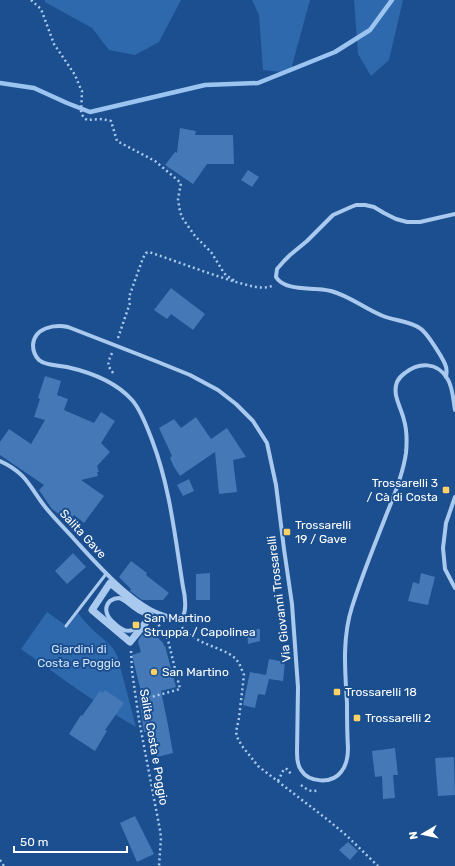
<svg xmlns="http://www.w3.org/2000/svg" width="455" height="866" font-family="Rubik,sans-serif">
	<style>
		.green { fill: #2e69ad }
		.lines { fill: none; stroke-linecap: round; stroke-linejoin: round }
		.stream { stroke: #9cc4f0; stroke-width: 4.5 }
		.building { fill: #4478b7 }
		.path { stroke: #a9c9ee; stroke-width: 2.5; stroke-dasharray: 2 3; stroke-linecap: butt }
		.service { stroke: #a9c9ee; stroke-width: 3 }
		.minor { stroke: #a9c9ee; stroke-width: 4 }
		.tertiary { stroke: #a9c9ee; stroke-width: 7 }
		.poi-dot { fill: #ffd166; stroke: #1b4f8f; stroke-width: 1.5 }
		.labels { text-anchor: middle; dominant-baseline: central; stroke-width: 4; stroke-linejoin: round; paint-order: stroke }
		.poi-label { font-size: 12px; fill: #fff; stroke: #1b4f8f; text-anchor: start }
		.street-label { font-size: 12px; fill: #fff; stroke: #1b4f8f }
		.park-label { font-size: 12px; fill: #cfe3fa; stroke: #1b4f8f }
	</style>
	<rect width="100%" height="100%" fill="#1b4f8f"/>
	<path class="green" d="M45 0H181L159 42 135 55 109 50 92 28 45 2Z
		M252 0H310L290 73 263 70 259 15Z
		M354 0H403L389 60 371 76 358 54Z
		M47 612 68 627 78 613C83 620 89 626 95 632 105 641 117 648 119 662L136 727C96 704 59 676 21 649Z"/>
	<g class="lines">
		<path class="stream" d="M0 83 34 88 67 103 90 112 205 85 258 83 335 52 370 30 392 0"/>
	</g>
	<path class="building" d="M180 128 196 131 195 135H233L234 164H207L193 184 165 165 175 152 177 153Z
		M248 170 259 177 252 187 241 180Z
		M171 288 205 314 193 330 171 314 167 319 154 310Z
		M45 376 61 381 57 395 68 399 64 410 94 423 101 412 115 421 101 443 110 452 97 466 99 472H97L98 476 81 480 104 496 84 523 74 515 69 522 52 509 39 490 44 485 0 455V442L9 429 31 444 45 420 34 417 40 399 38 398Z
		M196 417 211 439 227 428 246 457 233 460 237 492 219 494 215 452 180 476 174 467 170 458 172 456 159 428 174 419 181 428Z
		M189 479 194 491 183 496 177 485Z
		M73 553 86 567 67 584 55 571Z
		M131 561 147 573 146 575 169 593 163 600H142L130 591 131 589 119 577Z
		M210 573V600H196V574Z
		M421 573 435 577 428 605 408 601 413 582 419 584Z
		M260 629V641L248 644 247 630Z
		M146 633H149L155 635 163 643 164 646H165L176 687 161 691 168 725 173 753 157 757 152 731 144 732 139 697 142 696 132 655 141 652 138 642 139 639 142 635Z
		M269 659 285 662 283 681 269 679 265 695 258 694 255 708 243 705 250 672 266 675Z
		M105 690 124 703 105 730 107 731 95 751 69 734 81 715 82 716 100 691 103 693Z
		M395 748 398 775H393L395 798 383 799 382 776 375 777 372 751Z
		M454 757 455 795 438 796 435 758Z
		M135 816 154 854 137 862 120 823Z
		M348 842 358 851 350 860 339 850Z"/>
	<g class="lines">
		<path class="path" d="M31 0 41 9 54 44 75 75 80 87 82 91 81 113 84 118 87 120 102 119 111 121 117 141 155 161 181 183 178 199 180 212 183 219 195 236 211 252 224 273 227 276 235 281
			M118 338 130 303 129 297 143 258 146 253 149 252C178 262 207 273 236 282 248 285 260 290 272 286
			M112 353C107 364 107 365 114 374
			M182 627 183 629 191 636 202 642 228 653 235 658 239 663 244 675 239 718 236 732 237 737 242 746 258 766 328 820 347 836 378 866
			M131 651 132 671 139 720 160 830 161 838 159 866
			M148 698 180 689 167 636 158 624
			M278 781 284 769H287L291 774
			M301 785C305 788 310 792 315 791L317 790
			M0 860 4 866"/>
		<path class="service" d="M66 626 106 574"/>
		<path class="minor" d="M446 377C447 372 447 368 445 364 442 357 427 333 421 329 411 321 395 321 383 316 365 309 350 296 331 291 326 290 321 289 316 289 304 288 283 289 276 277L277 269 284 261 290 255 307 241 333 215 351 207 356 205H365L374 207 384 213 396 219 407 222H420L455 214
			M0 461C27 473 30 488 46 508 55 519 65 529 74 539 96 563 133 606 164 615 168 616 171 620 176 620 189 621 185 595 183 587 175 537 170 487 152 440 147 427 141 410 132 400 116 382 89 372 67 367 58 365 46 366 39 360 35 356 33 351 33 345 34 328 54 324 68 327L158 362 190 375 218 390 236 404 253 421 267 443 276 485 284 549 292 604 298 687 297 752C297 758 297 765 301 770 309 783 332 784 341 772 347 765 348 757 348 748 347 733 347 718 347 703 345 671 342 638 352 607 362 575 375 544 387 513 395 494 403 474 406 453 407 442 407 430 404 420 401 407 392 395 397 382 399 378 402 375 405 373 419 362 437 362 447 378 453 387 453 399 455 410
			M455 497 446 523 443 548 445 569 455 588
			M140 625C130 635 122 631 113 622 107 617 103 608 110 601 113 599 115 598 119 598 124 599 132 607 137 610 139 612 143 613 145 614"/>
		<path class="tertiary" d="M110 583 151 616 130 642 92 610Z"/>
	</g>
	<g class="poi-dot">
		<rect x="442" y="486" width="8" height="8" rx="2"/>
		<rect x="283" y="528" width="8" height="8" rx="2"/>
		<rect x="132" y="621" width="8" height="8" rx="2"/>
		<circle cx="154" cy="672" r="4"/>
		<rect x="333" y="688" width="8" height="8" rx="2"/>
		<rect x="353" y="714" width="8" height="8" rx="2"/>
	</g>
	<g class="labels">
		<g class="poi-label">
			<text x="438" y="483" text-anchor="end">Trossarelli 3<tspan x="438" dy="14">/ Cà di Costa</tspan></text>
			<text x="295" y="525">Trossarelli<tspan x="295" dy="14">19 / Gave</tspan></text>
			<text x="144" y="618">San Martino<tspan x="144" dy="14">Struppa / Capolinea</tspan></text>
			<text x="162" y="672">San Martino</text>
			<text x="345" y="692">Trossarelli 18</text>
			<text x="365" y="718">Trossarelli 2</text>
		</g>
		<g class="street-label">
			<text transform="translate(83 534) rotate(47)">Salita Gave</text>
			<text transform="translate(279 599) rotate(-97)">Via Giovanni Trossarelli</text>
			<text transform="translate(154 747) rotate(80)">Salita Costa e Poggio</text>
		</g>
		<g class="park-label">
			<text x="79" y="649">Giardini di<tspan x="79" dy="14">Costa e Poggio</tspan></text>
		</g>
	</g>
	<g transform="translate(423 834) rotate(261)" stroke="#1b4f8f" stroke-width="3" paint-order="stroke">
	<path d="M0-3L7 15L0 10L-7 15Z" fill="#ffffff"/>
	<text y="-6" font-size="11" font-weight="bold" text-anchor="middle" fill="#ffffff">N</text>
	</g>
	<path d="M14 846v6h113v-6" fill="none" stroke="#ffffff" stroke-width="2"/>
	<text x="20" y="846" font-size="12" fill="#ffffff" stroke="#1b4f8f" stroke-width="3" paint-order="stroke">50 m</text>
</svg>
